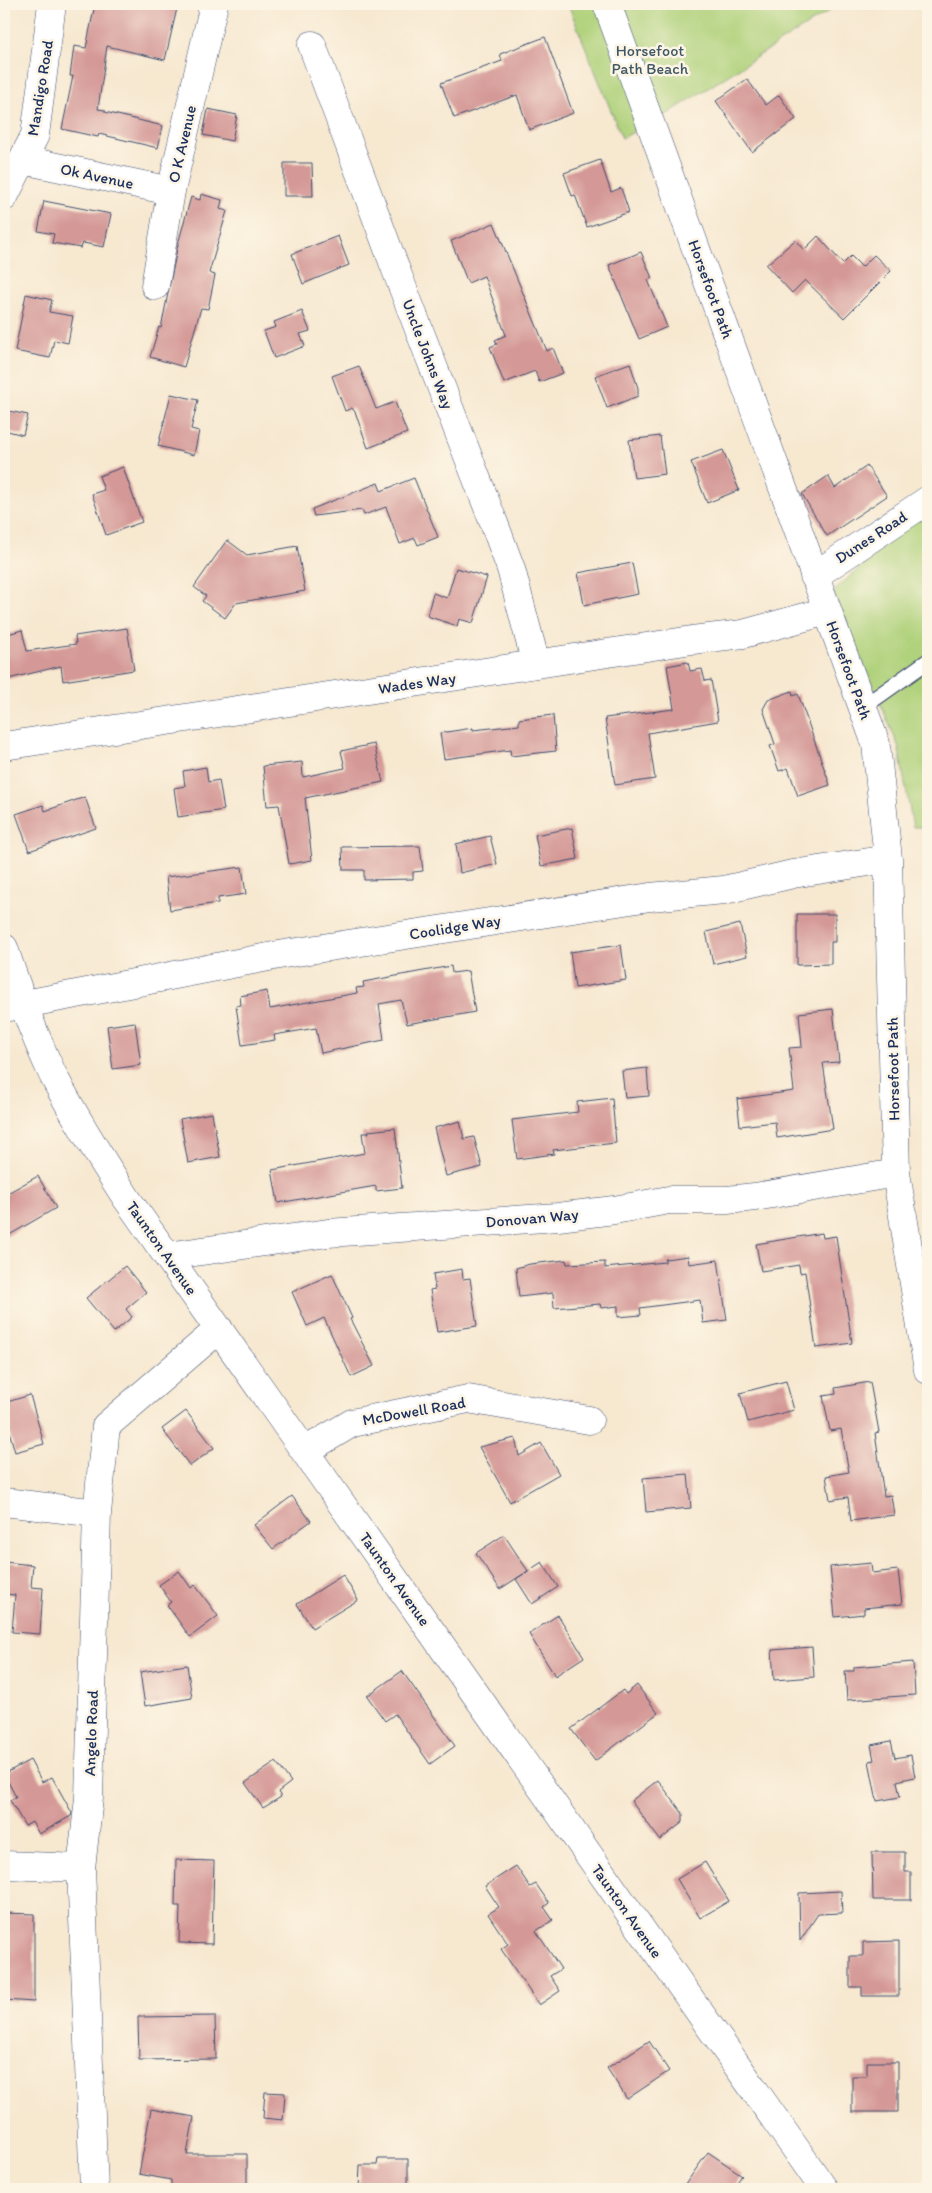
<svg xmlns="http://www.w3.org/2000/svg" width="932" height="2193" font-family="Itim,sans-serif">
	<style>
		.green { fill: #b0d27b; stroke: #66806c }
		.building { fill: #d49896 }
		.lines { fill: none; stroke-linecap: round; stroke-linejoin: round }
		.service-casing { stroke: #3c4b6f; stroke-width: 17 }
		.minor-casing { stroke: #3c4b6f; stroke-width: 29 }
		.service { stroke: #fff; stroke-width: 15 }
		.minor { stroke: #fff; stroke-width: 28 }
		.labels { text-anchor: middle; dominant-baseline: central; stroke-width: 5; stroke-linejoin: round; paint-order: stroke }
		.park-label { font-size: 16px; fill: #405865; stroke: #fcf5e5 }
		.street-label { font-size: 16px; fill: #1b2f5e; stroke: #fcf5e5 }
	</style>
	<rect width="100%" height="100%" fill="#fcf5e5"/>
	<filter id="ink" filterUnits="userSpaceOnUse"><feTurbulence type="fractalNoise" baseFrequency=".02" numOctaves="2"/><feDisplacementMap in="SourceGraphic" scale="10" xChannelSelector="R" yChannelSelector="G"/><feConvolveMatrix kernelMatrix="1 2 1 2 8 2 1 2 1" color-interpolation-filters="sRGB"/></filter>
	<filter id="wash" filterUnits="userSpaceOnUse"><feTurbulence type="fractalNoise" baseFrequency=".0096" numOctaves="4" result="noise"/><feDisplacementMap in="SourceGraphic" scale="20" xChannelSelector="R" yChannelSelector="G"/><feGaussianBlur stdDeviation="1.12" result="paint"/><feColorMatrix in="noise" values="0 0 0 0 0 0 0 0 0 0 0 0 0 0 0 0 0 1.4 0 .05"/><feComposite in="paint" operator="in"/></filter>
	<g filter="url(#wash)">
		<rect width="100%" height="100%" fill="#f7e8d0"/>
		<path class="green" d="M568 4H840L661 118 622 138Z
			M928 505V827H913L898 745 833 592Z"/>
		<g id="blocks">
			<path class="building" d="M95 4H178L165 60 107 46 98 109 105 110V112L163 126 158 148 99 134 98 137 62 129 73 76H70L74 46 86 48Z
				M545 37 573 113 529 130 517 95 454 118 441 83 502 61 500 54Z
				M747 79 766 105 779 95 796 119 752 152 716 101Z
				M208 109 237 115 232 141 203 135Z
				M600 160 611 192 621 188 629 212 587 227 575 195 572 196 564 173Z
				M284 163H312L313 196H284Z
				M201 194 222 200 220 209 227 211 209 273 215 275 208 309 201 308 184 367 150 357 159 327 161 328 178 244 191 197 200 200Z
				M44 201 111 214 104 247 83 243 81 248 52 243 54 234 38 231Z
				M494 223 547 351 553 348 563 373 539 382 535 371 504 383 490 347 497 344 495 340 506 335 484 276 468 283 451 241Z
				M338 236 349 265 303 284 292 254Z
				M818 236 843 264 851 256 862 267 874 255 891 271 844 318 805 280 792 293 766 265 795 240 804 250Z
				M641 252 652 278 648 280 667 327 639 339 609 265Z
				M26 294 52 300 49 312 73 316 68 343 54 340 50 358 15 351Z
				M302 311 310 331 300 334 305 346 274 358 264 331 276 327 274 322Z
				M630 363 638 388V396L607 408 595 376Z
				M359 366 376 409 395 402 407 433 368 448 355 412 352 408 345 411 332 376Z
				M171 394 198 400 191 429 199 431 194 455 158 446Z
				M4 410 28 415 23 435 4 430Z
				M660 436 665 474 634 478 629 440Z
				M723 450 739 490 707 503 691 462Z
				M867 466 887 496 827 536 802 494 828 476 835 488Z
				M123 467 142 522 106 535 92 494 104 490 99 476Z
				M414 478 438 537 418 545 415 538 400 544 386 507 364 515 362 510 314 516 312 509 378 483 381 491Z
				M227 540 247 555 297 546 305 591 236 603 225 618 202 601 206 596 194 587Z
				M632 563 638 594 584 605 578 573Z
				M456 568 487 577 473 623 459 619 457 626 427 616 433 593 447 598Z
				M127 628 134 670 63 681 61 666 4 680V635L22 630 27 651 76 644 75 636Z
				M688 662 690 671 702 669 705 681 711 680 718 721 648 733 655 779 615 785 605 718 674 709 667 666Z
				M792 691 793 696 798 694 830 785 798 796 788 768 779 771 770 746 775 744 763 709 768 700Z
				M553 715 556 751 511 756 510 750 444 759 440 733 473 728V730L519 725V719Z
				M374 744 383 782 305 798 312 860 289 864 279 805 267 806 263 766 302 762 303 777 345 768 341 751Z
				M206 767 208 782 219 780 224 810 178 817 174 788 185 786 183 771Z
				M85 797 96 828 29 851 16 814 43 805 45 811Z
				M572 828 578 859 541 866 535 835Z
				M490 836 497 864 460 873 456 844Z
				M420 846 423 871 413 872V879L364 880V870H343L342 847Z
				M242 867 246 894 218 898V903L170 910 166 877Z
				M797 914H835V942H831V964L797 965Z
				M740 924 747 956 713 964 706 932Z
				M621 945 626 980 575 988 570 952Z
				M451 966 452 973 468 971 475 1012 407 1024 401 1000 379 1004 384 1040 321 1053 316 1028 274 1035 275 1040 242 1045 236 1006 241 1005 240 996 267 991 270 1009 357 993 356 988 364 987 363 982Z
				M833 1009 839 1062 823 1063 833 1129 777 1138 775 1122 740 1126 737 1099 794 1091 789 1048 802 1047 799 1013Z
				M135 1022 141 1065 113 1069 107 1026Z
				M647 1068 649 1096 625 1098 622 1071Z
				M612 1098 616 1143 553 1150 554 1154 517 1159 512 1120 578 1112 577 1102Z
				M212 1113 220 1157 188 1163 180 1119Z
				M460 1121 464 1139 474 1137 482 1167 446 1176 434 1128Z
				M395 1128 402 1188 376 1191V1186L278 1203 272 1170 365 1153 362 1133H369L368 1131Z
				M38 1176 56 1208 4 1238V1195Z
				M822 1233 823 1238 836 1236 852 1343 816 1348 805 1272 800 1273 799 1265 761 1271 756 1244Z
				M688 1256 689 1264 718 1260 727 1320 703 1323 700 1300 640 1308 641 1315 618 1317V1306L601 1308 600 1304 554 1308 553 1293 519 1297 516 1268 530 1264 566 1260 567 1264 605 1262V1268L665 1262V1259Z
				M125 1266 146 1292 126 1309 132 1317 114 1332 86 1298Z
				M462 1269 463 1279 470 1278 477 1326 437 1332 430 1290 435 1289 433 1274Z
				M332 1274 352 1318 350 1319 374 1366 351 1377 324 1318 307 1326 292 1292Z
				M786 1381 794 1410 748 1422 740 1393Z
				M870 1382 879 1432 875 1433 884 1496 891 1495 894 1515 851 1521 848 1497 830 1500 826 1476 849 1472 841 1429 830 1431 823 1396 836 1394 835 1388Z
				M30 1395 44 1444 15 1452 9 1431 4 1433V1403Z
				M186 1411 214 1448 190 1466 162 1429Z
				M515 1438 519 1456 541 1443 559 1474 510 1502 479 1447Z
				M688 1474 691 1508 646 1512 643 1478Z
				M292 1496 311 1521 273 1549 254 1525Z
				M504 1535 528 1571 500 1589 476 1553Z
				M4 1562 33 1565 31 1587 43 1588 40 1634 12 1632 15 1595 4 1594Z
				M542 1562 558 1587 532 1604 516 1579Z
				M871 1563 872 1573 898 1570 902 1604 864 1608V1614L835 1617 830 1567Z
				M179 1571 191 1588 195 1585 218 1616 190 1637 167 1605 171 1602 159 1585Z
				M343 1575 358 1600 312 1628 297 1604Z
				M558 1615 584 1657 555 1676 529 1634Z
				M812 1647 814 1677 774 1680 772 1650Z
				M913 1662 915 1695 847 1700 845 1671H854V1667Z
				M187 1665 192 1698 145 1706 140 1672Z
				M402 1671 455 1746 430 1764 395 1714 385 1721 367 1696Z
				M637 1685 658 1713 595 1761 571 1729 623 1690 626 1694Z
				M891 1741 895 1758 911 1755 915 1777 897 1781 900 1797 877 1801 869 1761 874 1760 871 1745Z
				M30 1760 42 1782 52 1777 72 1813 71 1816 39 1834 32 1822 25 1826 10 1800 16 1797 4 1774Z
				M276 1762 291 1782 278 1792 281 1797 263 1808 245 1783Z
				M658 1780 683 1814V1822L660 1840 631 1801Z
				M872 1852H905V1872H911V1900H873Z
				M176 1860 214 1861 212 1944 179 1943 180 1906H175Z
				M705 1862 729 1901 700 1918 677 1879Z
				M516 1866 530 1887 536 1884 549 1903 544 1907 553 1920 536 1931 561 1969 550 1976 560 1991 539 2005 501 1949 508 1944 488 1914 499 1907 485 1886Z
				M841 1891 842 1913 818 1914 800 1941 799 1893Z
				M4 1913 34 1914V2002L4 2000 7 1941H4Z
				M899 1941V1996H862V1987H850V1956H863V1942Z
				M215 2016 216 2059 139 2060 138 2017Z
				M649 2041 669 2071 627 2099 607 2068Z
				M867 2062H898V2112H852V2076H867Z
				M265 2092 285 2093 283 2120 263 2118Z
				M151 2109 194 2117 187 2154H247V2189H171V2180L139 2174Z
				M708 2152 742 2175 733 2189H682Z
				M378 2159H408V2189H359L360 2165H377Z"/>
		</g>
	</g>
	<g filter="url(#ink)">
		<use href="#blocks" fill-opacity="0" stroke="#3c4b6f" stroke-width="1"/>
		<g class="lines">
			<g class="service-casing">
				<path id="service" d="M863 707 928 661"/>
			</g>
			<g class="minor-casing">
				<path id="minor" d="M607 4 876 744 888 859 896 1173 928 1370
					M312 45 399 278 497 531 511 569 536 664
					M23 160 171 191
					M4 197 35 135 52 4
					M155 286 171 191 214 4
					M814 576 928 500
					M4 746 692 640 743 634 827 611
					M4 948C18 991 34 1036 54 1077 76 1119 101 1159 127 1199L824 2189
					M4 1008 284 954 650 897 724 890 793 874 888 859
					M167 1256 328 1233 558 1217 614 1210 669 1200H727L755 1197 896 1173
					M305 1451 352 1423 468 1399 589 1420
					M4 1502 97 1513
					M4 1865 81 1868
					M94 2189 81 1868 89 1798 97 1513 106 1426 219 1329"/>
			</g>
			<use href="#service" class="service"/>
			<use href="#minor" class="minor"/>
		</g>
	</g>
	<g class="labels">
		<g class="park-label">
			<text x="650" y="50">Horsefoot<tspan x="650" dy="18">Path Beach</tspan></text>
		</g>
		<g class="street-label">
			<text transform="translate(40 88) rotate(-81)">Mandigo Road</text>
			<text transform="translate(182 144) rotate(-77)">O K Avenue</text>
			<text transform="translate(97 176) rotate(12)">Ok Avenue</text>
			<text transform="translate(711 289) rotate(70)">Horsefoot Path</text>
			<text transform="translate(428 354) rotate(69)">Uncle Johns Way</text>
			<text transform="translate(871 537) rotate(-33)">Dunes Road</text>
			<text transform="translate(849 670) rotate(70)">Horsefoot Path</text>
			<text transform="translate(417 683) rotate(-8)">Wades Way</text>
			<text transform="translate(455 927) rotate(-9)">Coolidge Way</text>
			<text transform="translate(893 1069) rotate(-91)">Horsefoot Path</text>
			<text transform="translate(532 1218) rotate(-5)">Donovan Way</text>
			<text transform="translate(162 1248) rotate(55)">Taunton Avenue</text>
			<text transform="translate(414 1411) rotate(-10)">McDowell Road</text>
			<text transform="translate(395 1579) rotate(55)">Taunton Avenue</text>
			<text transform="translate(91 1733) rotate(-88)">Angelo Road</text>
			<text transform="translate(627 1911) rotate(55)">Taunton Avenue</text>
		</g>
	</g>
	<rect width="932" height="2193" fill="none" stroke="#fcf5e5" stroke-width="20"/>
</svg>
